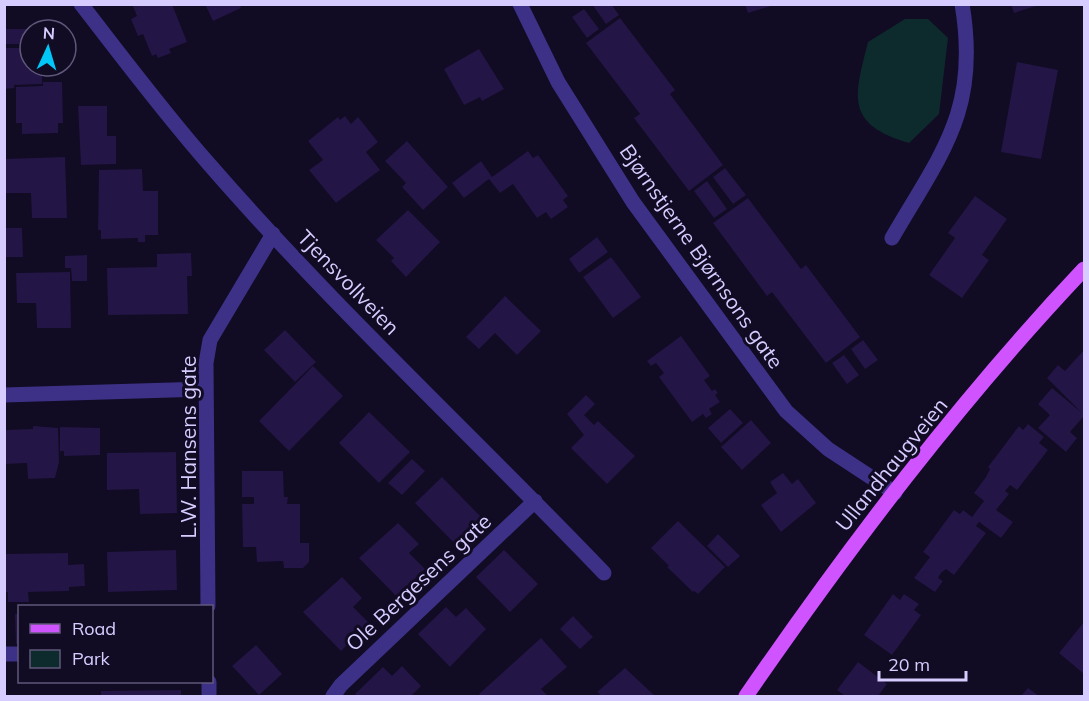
<svg xmlns="http://www.w3.org/2000/svg" width="1089" height="701" font-family="Mulish,sans-serif">
	<style>
		.green { fill: #0d2b2d }
		.building { fill: #231545 }
		.lines { fill: none; stroke-linecap: round; stroke-linejoin: round }
		.minor { stroke: #3c3187; stroke-width: 15 }
		.major { stroke: #cf53ff; stroke-width: 15 }
		.labels { text-anchor: middle; dominant-baseline: central; stroke-width: 6; stroke-linejoin: round; paint-order: stroke }
		.street-label { font-size: 21px; fill: #d7ccff; stroke: #110b23 }
	</style>
	<rect width="100%" height="100%" fill="#110b23"/>
	<path class="green" d="M905 19H928L948 38 939 114 909 143C845 124 854 97 868 42Z"/>
	<path class="building" d="M132 4H172L187 42 169 49 171 53 158 58 156 54 152 56 143 34 138 36 131 19 137 16Z
		M205 4H239L241 8 213 21Z
		M592 4H611L619 15 606 24Z
		M745 4H773L774 5 748 13Z
		M1011 4H1039V5L1014 13Z
		M584 9 599 29 587 38 572 17Z
		M620 18 675 90 670 94 723 165 689 191 634 118 640 114 586 43Z
		M4 29H26V44H4Z
		M4 48H30V66H42V84L14 85V88L4 89Z
		M479 49 504 89 482 101 480 97 464 105 444 69Z
		M1017 62 1058 70 1041 159 1001 152Z
		M43 82H62L63 123H58V133L22 134V123H16V87L43 86Z
		M78 106H107V136H116V164L81 165Z
		M345 116 351 124 358 117 378 142 366 152 380 170 336 203 309 170 323 160 308 141 338 117 340 120Z
		M407 141 448 187 423 210 402 187 406 183 385 161Z
		M528 151 533 158 538 155 568 196 563 200 568 207 551 219 546 212 537 218 513 184 500 193 489 179 464 198 452 183 481 161 492 177Z
		M65 157 67 218H32L31 193H4V159Z
		M725 168 746 195 733 204 713 177Z
		M142 169 143 191H158V235H145V242H138V238L101 239V230H98L99 170Z
		M707 181 727 209 714 218 694 191Z
		M975 196 1007 219 982 255 989 260 962 298 929 275 955 238 948 233Z
		M748 198 801 269 806 265 860 337 826 363 772 292 767 296 713 223Z
		M408 210 440 242 406 277 391 261 394 258 376 240Z
		M4 228H22L23 257H4Z
		M597 237 608 252 579 273 569 259Z
		M191 253 192 276H187L188 314 108 315 107 268 157 267V254Z
		M87 255V281H72L71 268H65V256Z
		M611 257 641 297 613 318 583 277Z
		M70 272 71 328H37L36 303H17L16 273Z
		M505 296 541 331 517 355 495 333 479 349 466 337Z
		M285 330 316 362 295 382 264 350Z
		M681 336 710 376 704 380 712 391 715 389 718 393 715 395 720 402 709 409 712 414 706 418 703 414 692 422 659 377 664 373 656 363 651 366 647 361Z
		M863 340 878 360 865 369 851 349Z
		M1084 350V416L1070 432 1077 438 1066 452 1038 428 1050 415 1038 404 1052 388 1082 413 1047 378 1058 365 1065 371Z
		M844 355 859 375 847 384 832 363Z
		M313 366 343 396 289 451 259 421Z
		M586 395 595 404 584 415 594 425 598 421 635 456 607 484 571 448 584 435 567 414Z
		M730 409 743 423 721 443 708 428Z
		M369 412 410 452 379 483 339 443Z
		M751 420 771 443 742 470 721 447Z
		M1028 424 1044 437 1039 443 1048 450 1017 490 1010 485 1005 491 1009 494 996 510 1013 522 1001 538 979 522 976 526 986 533 954 575 946 569 941 573 938 578 943 581 935 592 914 578 930 557 923 552 954 510 960 514 963 510 972 517 984 501 974 493 986 477 990 469 988 467 1019 426 1023 430Z
		M33 426 58 428 59 462 55 478 28 479 27 463 4 464V430L33 429Z
		M60 427 100 428V455L64 456V451H60Z
		M176 452 177 513 140 514 139 489 107 490V453Z
		M412 459 425 471 402 495 388 483Z
		M242 471H283L284 497H288L287 504H300V543H309V562L303 568H284L283 561 257 562 256 547H243L242 504H254V497H242Z
		M783 473 792 484 798 479 816 503 781 532 761 505 777 493 770 482Z
		M442 477 482 518 455 544 415 503Z
		M678 521 725 567 698 594 694 591 693 592 667 567 669 566 651 548Z
		M398 523 419 544 409 553 425 569 396 596 359 558Z
		M718 534 740 556 728 567 707 546Z
		M176 550 177 590 108 592 107 552Z
		M504 550 538 584 510 612 476 577Z
		M68 553V565L84 564 85 586 69 587V591L28 592 29 602H8V592H4V554Z
		M342 577 362 598 353 607 369 623 341 651 303 612Z
		M893 594 900 600 904 594 919 604 914 610 921 615 892 655 864 635Z
		M446 607 456 617 466 608 486 629 450 667 418 634Z
		M15 614H20V643L16 644Z
		M573 616 593 637 580 649 560 629Z
		M1084 622V674L1059 653Z
		M541 638 567 667 541 689 548 696H481L479 694Z
		M256 645 282 674 259 695 232 666Z
		M858 662 887 684 878 696H845L837 690Z
		M402 666 421 686 411 696H358L355 694 383 667 392 676Z
		M625 668 655 696H598L600 694 597 692Z
		M1028 688 1039 696H1021Z
		M181 690V696H101V691Z"/>
	<g class="lines">
		<path class="minor" d="M81 4C123 58 164 113 209 164 333 307 473 436 604 573
			M520 4 558 82 633 202 786 411 828 449 895 493
			M892 238C942 152 980 110 962 4
			M4 395 205 389
			M208 606 206 363 210 340 273 234
			M4 654H20
			M209 682V696
			M333 696 341 685 535 501"/>
		<path class="major" d="M746 696C849 547 959 401 1084 269"/>
	</g>
	<g class="labels">
		<g class="street-label">
			<text transform="translate(702 256) rotate(55)">Bjørnstjerne Bjørnsons gate</text>
			<text transform="translate(349 282) rotate(46)">Tjensvollveien</text>
			<text transform="translate(188 447) rotate(-90)">L.W. Hansens gate</text>
			<text transform="translate(891 464) rotate(-51)">Ullandhaugveien</text>
			<text transform="translate(418 582) rotate(-43)">Ole Bergesens gate</text>
		</g>
	</g>
	<rect width="1089" height="701" fill="none" stroke="#d7ccff" stroke-width="12"/>
	<rect x="18" y="605" width="195" height="78" fill="#110b23" stroke="#60587b" stroke-width="1.5"/>
	<rect x="30" y="624" width="30" height="9" fill="#cf53ff" stroke="#60587b" stroke-width="1.5"/>
	<text x="72" y="635" font-size="18" fill="#d7ccff">Road</text>
	<rect x="30" y="650" width="30" height="18" fill="#0d2b2d" stroke="#60587b" stroke-width="1.5"/>
	<text x="72" y="665" font-size="18" fill="#d7ccff">Park</text>
	<g transform="translate(48 48) rotate(4)"><circle r="28" fill="#110b23" stroke="#60587b" stroke-width="1.5"/>
	<path d="M0-4.5L10 22L0 15L-10 22Z" fill="#00c7f7"/>
	<text y="-9" font-size="16" font-weight="bold" text-anchor="middle" fill="#d7ccff">N</text>
	</g>
	<path d="M879 671v9h87v-9" fill="none" stroke="#d7ccff" stroke-width="3"/>
	<text x="888" y="671" font-size="18" fill="#d7ccff" stroke="#110b23" stroke-width="4.5" paint-order="stroke">20 m</text>
</svg>
